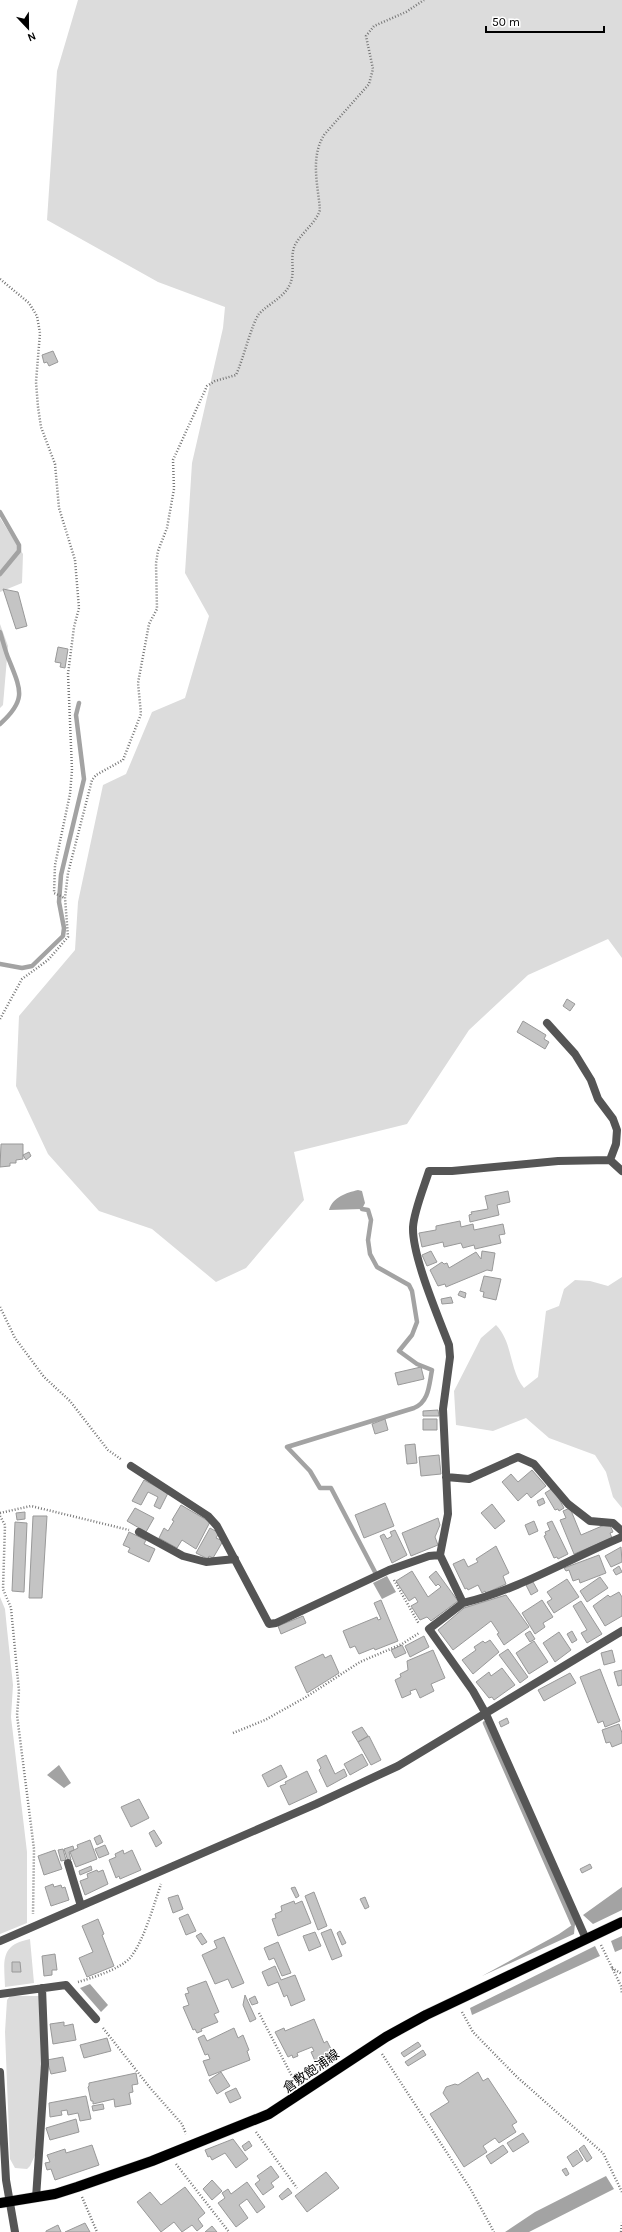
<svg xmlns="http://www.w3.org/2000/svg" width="622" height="2232" font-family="Karla,'Noto Sans JP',sans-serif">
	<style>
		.green { fill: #dcdcdc }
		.water { fill: #a3a3a3 }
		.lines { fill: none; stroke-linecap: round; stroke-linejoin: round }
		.stream { stroke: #a3a3a3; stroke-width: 4.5 }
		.building { fill: #c4c4c4; stroke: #999 }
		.primary-casing { stroke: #dbdbdb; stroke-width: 11 }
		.path { stroke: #777; stroke-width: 2.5; stroke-dasharray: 1 2; stroke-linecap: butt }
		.minor { stroke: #555; stroke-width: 8 }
		.primary { stroke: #000; stroke-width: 10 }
		.labels { text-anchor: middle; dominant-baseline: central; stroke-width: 3; stroke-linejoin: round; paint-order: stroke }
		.street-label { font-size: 13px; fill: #000; stroke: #fff }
	</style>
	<rect width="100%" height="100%" fill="#fff"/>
	<path class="green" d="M78 0H622V958L608 939 528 975 469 1030 407 1124 294 1152 304 1200 246 1268 216 1282 152 1229 99 1211 48 1154 16 1086 19 1016 75 950 78 902 103 785 126 774 152 712 185 698 209 616 185 573 192 463 223 328 225 307 158 282 47 220 57 71Z
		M0 518 23 554 22 583 0 592Z
		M0 624 8 646 3 705 0 708Z
		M622 1277V1508L613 1497 606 1472 595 1455 549 1438 526 1418 493 1431 456 1425 454 1391 481 1338 496 1325C513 1342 509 1370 524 1388L538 1377 546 1311 559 1306 564 1289 575 1280 590 1281 608 1286Z
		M0 1597 5 1609 7 1629 13 1685 11 1717 27 1852V1923L0 1934Z
		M30 1939 34 1983 5 1987C4 1960 0 1945 30 1939Z
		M10 1996H39L41 2067 36 2153 30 2166 27 2169 15 2168 10 2159 5 2032 7 2000Z"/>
	<path class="water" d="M358 1190 362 1191 365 1203 362 1209 329 1210C333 1197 346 1193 358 1190Z
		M387 1576 396 1592 382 1599 373 1583Z
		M59 1765 71 1783 64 1788 47 1775Z
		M622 1887V1910L593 1924 583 1915Z
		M575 1923 574 1934 482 1976 559 1934Z
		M622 1936V1949L615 1952 611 1941Z
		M595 1946 600 1956 472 2015 470 2008Z
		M90 1984 108 2005 101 2012 80 1988Z
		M606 2176 614 2189 529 2232H505L535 2212Z"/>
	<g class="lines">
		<path class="stream" d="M0 512 19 545V551L0 574
			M0 632C3 641 5 651 9 660 21 690 27 700 0 724
			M0 964 22 968 32 966 63 936 64 928 59 902 61 875 84 779 76 715 79 703
			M362 1209 368 1210 371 1220 368 1240 370 1254 377 1267 409 1285 412 1291 417 1322 412 1335 399 1351 417 1364 432 1370C429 1385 429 1402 414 1408L287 1447 310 1471 320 1488H331L375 1572
			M485 1723 573 1924"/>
	</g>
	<path class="building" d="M53 351 58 362 49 366 47 362 44 363 42 355Z
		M3 589 18 592 27 626 16 629Z
		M58 647 68 649 65 668 60 667 61 663 55 662Z
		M567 999 575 1004 570 1011 563 1006Z
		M523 1021 546 1035 544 1039 549 1042 545 1049 517 1032Z
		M1 1144H23V1159L16 1160V1163H10V1166L0 1167Z
		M29 1152 31 1156 26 1160 23 1155Z
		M508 1191 510 1202 497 1205 499 1215 470 1222 469 1215 472 1214 471 1212 488 1209 485 1196Z
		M460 1221 461 1227 473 1224 474 1230 503 1224 505 1234 499 1235 501 1243 475 1249 474 1245 463 1248 461 1243 444 1247 443 1242 422 1247 419 1233 436 1230V1226Z
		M431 1251 437 1262 427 1266 422 1255Z
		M482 1251 495 1253 492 1271 487 1270 446 1287 445 1284 438 1286 430 1270 442 1262 444 1264 447 1263 449 1268 476 1252 481 1259Z
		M484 1276 501 1279 496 1300 483 1297 484 1292 480 1291Z
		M460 1291 466 1293 465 1298 458 1295Z
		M451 1297 453 1303 442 1304 441 1299Z
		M421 1367 424 1379 398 1385 395 1373Z
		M438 1410 439 1416H423V1411Z
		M385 1419 388 1430 375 1434 372 1424Z
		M423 1419H437V1430H423Z
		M415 1444 417 1463 407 1464 405 1445Z
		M439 1455 441 1474 421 1476 419 1457Z
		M532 1470 546 1486 531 1498 527 1493 518 1501 502 1482 511 1474 518 1482Z
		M144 1480 168 1493 160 1509 154 1506 158 1497 148 1492 141 1505 132 1501Z
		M553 1488 564 1508 559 1511 558 1509 555 1510 545 1493Z
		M543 1498 545 1503 539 1506 537 1501Z
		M385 1503 394 1526 364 1538 355 1515Z
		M492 1504 505 1521 495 1529 481 1513Z
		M181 1505 210 1522 196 1549 182 1540 177 1548 159 1538 164 1528 168 1531 174 1521 172 1520Z
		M135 1508 154 1518 146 1532 127 1521Z
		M570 1508 581 1535 609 1523 613 1532 610 1533 612 1538 574 1554 560 1520 566 1518 563 1511Z
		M25 1512V1519L17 1520 16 1513Z
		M33 1516H47L42 1598H29Z
		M438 1518 440 1525 435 1537 438 1545 411 1556 402 1533Z
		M534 1521 538 1531 529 1535 525 1525Z
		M552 1521 568 1554 558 1559 557 1557 554 1558 544 1536 546 1535 545 1532 550 1530 547 1523Z
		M15 1522 27 1523 24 1592 12 1591Z
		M210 1528 219 1533 216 1538 223 1541 213 1558 209 1556 208 1559 196 1553Z
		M395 1530 407 1555 392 1563 380 1536 384 1534 387 1539 392 1536 390 1532Z
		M129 1532 146 1540 144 1544 155 1549 149 1562 128 1552 130 1548 123 1545Z
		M496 1546 509 1573 503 1576 506 1584 486 1593 485 1591 482 1593 478 1585 468 1590 467 1588 465 1589 453 1564 464 1559 468 1567 478 1562 476 1559Z
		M621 1547 622 1562 611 1567 605 1556Z
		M599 1555 606 1573 580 1583 579 1579 573 1581 569 1570 566 1571 564 1568Z
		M619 1566 622 1572 616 1575 613 1570Z
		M412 1571 428 1597 441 1587 438 1584 436 1586 429 1577 436 1571 458 1601 431 1621 427 1617 420 1620 411 1606 418 1602 415 1597 409 1601 396 1581Z
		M600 1577 608 1588 587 1602 580 1591Z
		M567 1579 579 1597 554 1613 547 1602 552 1599 547 1592Z
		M533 1582 538 1591 531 1595 526 1585Z
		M619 1592 622 1597V1616L605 1626 593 1606 608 1595 610 1597Z
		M506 1595 529 1627 504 1645 497 1634 499 1633 491 1621 453 1650 438 1630 464 1608Z
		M381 1600 398 1641 375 1650 374 1648 359 1654 355 1646 350 1648 343 1631 377 1617 378 1620 381 1619 374 1603Z
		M542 1600 553 1617 543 1623 545 1627 535 1634 522 1613Z
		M581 1601 602 1634 587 1643 581 1633 587 1630 573 1606Z
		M303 1616 306 1623 281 1634 278 1626Z
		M530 1631 535 1639 530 1642 525 1634Z
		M572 1631 577 1640 572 1643 567 1634Z
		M559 1632 571 1650 555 1662 543 1643Z
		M424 1636 429 1647 410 1657 405 1646Z
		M490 1640 499 1652 473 1674 462 1660 476 1650 474 1647 483 1641 485 1643Z
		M534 1641 548 1662 529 1674 516 1653Z
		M402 1645 406 1653 395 1658 391 1650Z
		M508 1649 528 1677 520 1683 499 1655Z
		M433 1650 445 1678 431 1684 434 1691 420 1698 416 1689 410 1691 411 1694 402 1698 395 1680 401 1677 400 1674 408 1670 407 1661Z
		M612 1650 615 1662 604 1665 601 1653Z
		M323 1654 325 1658 331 1655 339 1673 307 1693 295 1667Z
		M502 1668 515 1685 494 1700 492 1697 489 1698 476 1682 489 1672 491 1676Z
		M600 1669 620 1721 605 1727 603 1721 598 1723 580 1677Z
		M622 1670V1685L618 1686 614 1672Z
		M570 1673 576 1683 544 1701 538 1690Z
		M507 1718 509 1723 501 1727 499 1722Z
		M619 1724 622 1733V1743L612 1747 610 1742 606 1743 602 1730Z
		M362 1727 368 1736 358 1742 352 1732Z
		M369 1736 381 1760 371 1765 358 1742Z
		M362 1754 368 1765 350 1775 344 1764Z
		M326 1755 335 1774 344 1769 347 1776 327 1787 319 1770 321 1768 317 1760Z
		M281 1765 287 1777 268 1787 262 1775Z
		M307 1771 317 1792 289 1805 280 1786 286 1784 285 1782Z
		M139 1799 149 1818 131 1827 121 1807Z
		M154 1830 162 1843 156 1847 149 1833Z
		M100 1835 103 1842 97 1845 94 1838Z
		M90 1840 97 1859 76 1867 70 1852 78 1848 77 1845Z
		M105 1845 109 1854 99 1858 95 1849Z
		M73 1846 74 1850 69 1852 71 1860 68 1861 64 1849Z
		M63 1849 66 1860 61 1861 58 1850Z
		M55 1850 62 1869 44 1875 38 1856Z
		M123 1850 124 1854 132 1850 141 1870 120 1879 119 1876 116 1878 109 1860 116 1857 115 1854Z
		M590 1864 592 1868 582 1873 580 1869Z
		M91 1866 92 1870 80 1875 79 1871Z
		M97 1870 98 1872 103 1870 108 1884 85 1895 80 1881 88 1878 87 1874Z
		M53 1884 54 1887 61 1885 62 1888 65 1887 69 1900 51 1906 45 1887Z
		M295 1887 299 1896 296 1898 291 1888Z
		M314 1892 327 1926 318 1930 305 1896Z
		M178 1895 183 1909 173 1913 168 1898Z
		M365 1897 369 1907 365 1909 360 1899Z
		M294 1901 295 1904 302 1901 311 1923 278 1936 272 1919 276 1918 275 1914 282 1911 281 1906Z
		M188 1914 196 1931 186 1935 179 1918Z
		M98 1919 104 1934 102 1935 114 1966 87 1977 79 1958 93 1952 82 1926Z
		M331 1929 342 1956 332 1960 321 1933Z
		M340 1931 346 1943 342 1945 337 1933Z
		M315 1932 321 1946 309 1951 303 1936Z
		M201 1933 207 1942 202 1945 196 1936Z
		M224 1937 244 1983 232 1988 228 1979 215 1984 202 1955 217 1948 214 1941Z
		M278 1942 291 1973 282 1976 274 1958 269 1960 264 1948Z
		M55 1954 57 1970H52V1975L44 1976 42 1956Z
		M12 1962H20L21 1972H12Z
		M275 1966 281 1980 295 1975 305 2000 291 2006 287 1995 284 1997 278 1982 268 1986 262 1972Z
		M206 1981 219 2012 214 2014 218 2022 201 2029 202 2031 197 2033 195 2029 193 2030 183 2007 189 2005 185 1994 189 1993 187 1988Z
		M245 1995 256 2019 250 2022 243 2005Z
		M255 1996 258 2003 252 2005 249 1999Z
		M314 2019 324 2043 327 2041 333 2053 315 2061 311 2052 314 2051 312 2047 297 2053 298 2056 293 2058 292 2055 288 2057 275 2032 284 2028 285 2031Z
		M64 2022V2026L73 2024 76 2040 53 2044 50 2024Z
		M234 2028 238 2038 243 2035 249 2050 247 2051 250 2060 209 2076 203 2061 210 2059 208 2054 205 2055 198 2038 204 2035 207 2041Z
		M107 2038 111 2051 84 2058 80 2045Z
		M418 2042 421 2046 404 2057 401 2053Z
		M423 2050 426 2055 408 2066 405 2062Z
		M63 2057 66 2071 51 2074 47 2060Z
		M221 2072 230 2086 217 2094 209 2080Z
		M478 2072 483 2081 488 2078 517 2122 512 2125 516 2132 499 2143 495 2138 483 2146 487 2152 464 2167 430 2114 449 2102 443 2093 446 2087 455 2084 458 2085Z
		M136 2073 138 2084 132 2085 133 2092 129 2093 131 2104 115 2107 114 2099 93 2104V2101H91L88 2087 89 2086V2083Z
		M236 2088 241 2098 230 2103 225 2093Z
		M86 2096 91 2119 80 2121 78 2113 68 2115 67 2110 61 2111 62 2115 50 2117 49 2103Z
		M103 2104 104 2109 93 2111 92 2106Z
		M76 2119 79 2132 50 2140 46 2128Z
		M523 2133 529 2142 513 2152 507 2143Z
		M233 2139 248 2159 236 2168 225 2153 212 2160 210 2156 208 2157 205 2150Z
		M249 2141 252 2146 245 2151 242 2146Z
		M92 2145 99 2165 55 2180 51 2169 47 2170 45 2163 50 2162 47 2155 65 2149 66 2153Z
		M503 2145 508 2152 491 2164 486 2156Z
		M584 2145 592 2158 587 2162 579 2149Z
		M577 2150 583 2160 573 2167 567 2157Z
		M271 2166 279 2177 271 2183 274 2187 263 2195 255 2184 260 2180 257 2176Z
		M566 2168 569 2174 566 2176 562 2170Z
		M326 2172 339 2188 307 2212 295 2196Z
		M212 2180 222 2191 212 2200 203 2189Z
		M247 2182 265 2207 257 2213 247 2199 239 2205 248 2218 236 2227 218 2203 225 2198 222 2193 228 2189 231 2194Z
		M185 2187 205 2213 198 2219 203 2226 197 2231 192 2225 182 2232 174 2222 161 2232 137 2202 150 2192 161 2205Z
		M288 2188 292 2193 282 2200 279 2196Z
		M85 2223 90 2232H65Z
		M58 2225 61 2232H46V2231Z
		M212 2226 217 2232H205Z"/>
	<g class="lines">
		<g class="primary-casing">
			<path id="primary" d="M0 2203 55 2194 77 2187 152 2161 269 2114 386 2037 426 2015 622 1922"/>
		</g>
		<path class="path" d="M0 279 29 303 37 316 40 333 36 382 38 407 41 427 55 464 59 508 75 560 79 608 74 627 68 674 72 770 70 794 55 865 54 893 65 898
			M0 1019 22 979 48 960 68 937 65 898 68 873 92 780 96 775 123 760 141 714 138 683 149 624 157 609 156 563 158 551 167 528 174 489 173 460 207 386 215 381 236 375C243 360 252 323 259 314 269 303 284 298 290 284 296 271 289 258 295 245 302 232 315 224 320 210 318 185 310 158 324 135L369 84 373 69 366 36 374 26 406 12 424 0
			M0 1307 15 1338 44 1377 70 1401 108 1450 122 1460
			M0 1513 31 1506 129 1530
			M0 1516 5 1525 3 1589 11 1608 19 1691 17 1715 34 1849 33 1914
			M394 1580 419 1624
			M233 1733 265 1720 306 1697 360 1662 402 1644 419 1633
			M601 1945 621 1986 622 1994
			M612 1968 622 1974
			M78 1982C92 1978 120 1969 130 1958 144 1941 154 1904 161 1884
			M462 2012 473 2032 517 2077 603 2153 622 2192
			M259 2013 295 2082
			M103 2028 151 2089 182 2124 186 2134
			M382 2054 470 2188 494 2232
			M256 2132 297 2188
			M176 2164 229 2232
			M82 2197 97 2232
			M621 2232 622 2223"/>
		<path class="minor" d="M547 1023 575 1054 591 1080 598 1099 613 1119 617 1130 616 1144 610 1160
			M131 1466 208 1516 217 1526 269 1624 276 1623 389 1570 429 1556 440 1555
			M446 1477 469 1479 518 1457 534 1464 568 1504 590 1521 613 1523 622 1531
			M139 1532 183 1556 206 1562 235 1559
			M463 1603C518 1590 569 1559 622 1537
			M68 1863 81 1906
			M586 1939 486 1714 473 1691 429 1629 463 1603 440 1555 448 1514 443 1409 450 1357 449 1345C438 1316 412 1256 413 1227 414 1211 424 1187 429 1171H452L558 1161 610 1160 622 1171
			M0 1941 316 1804 398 1766 622 1631
			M0 1994 66 1985 96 2019
			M0 2072 6 2180 15 2232
			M36 2198 45 2064 42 1988"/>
		<use href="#primary" class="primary"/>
	</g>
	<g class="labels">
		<g class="street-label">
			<text transform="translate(311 2071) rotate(-35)">倉敷飽浦線</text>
		</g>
	</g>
	<g transform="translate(28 28) rotate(158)" stroke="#ffffff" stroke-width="3" paint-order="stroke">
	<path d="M0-3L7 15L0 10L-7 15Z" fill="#000000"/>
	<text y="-6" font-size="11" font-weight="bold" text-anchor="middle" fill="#000000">N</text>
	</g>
	<path d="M486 26v6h118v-6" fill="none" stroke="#000000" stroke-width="2"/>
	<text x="492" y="26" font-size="12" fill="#000000" stroke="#ffffff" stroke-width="3" paint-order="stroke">50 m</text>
</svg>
